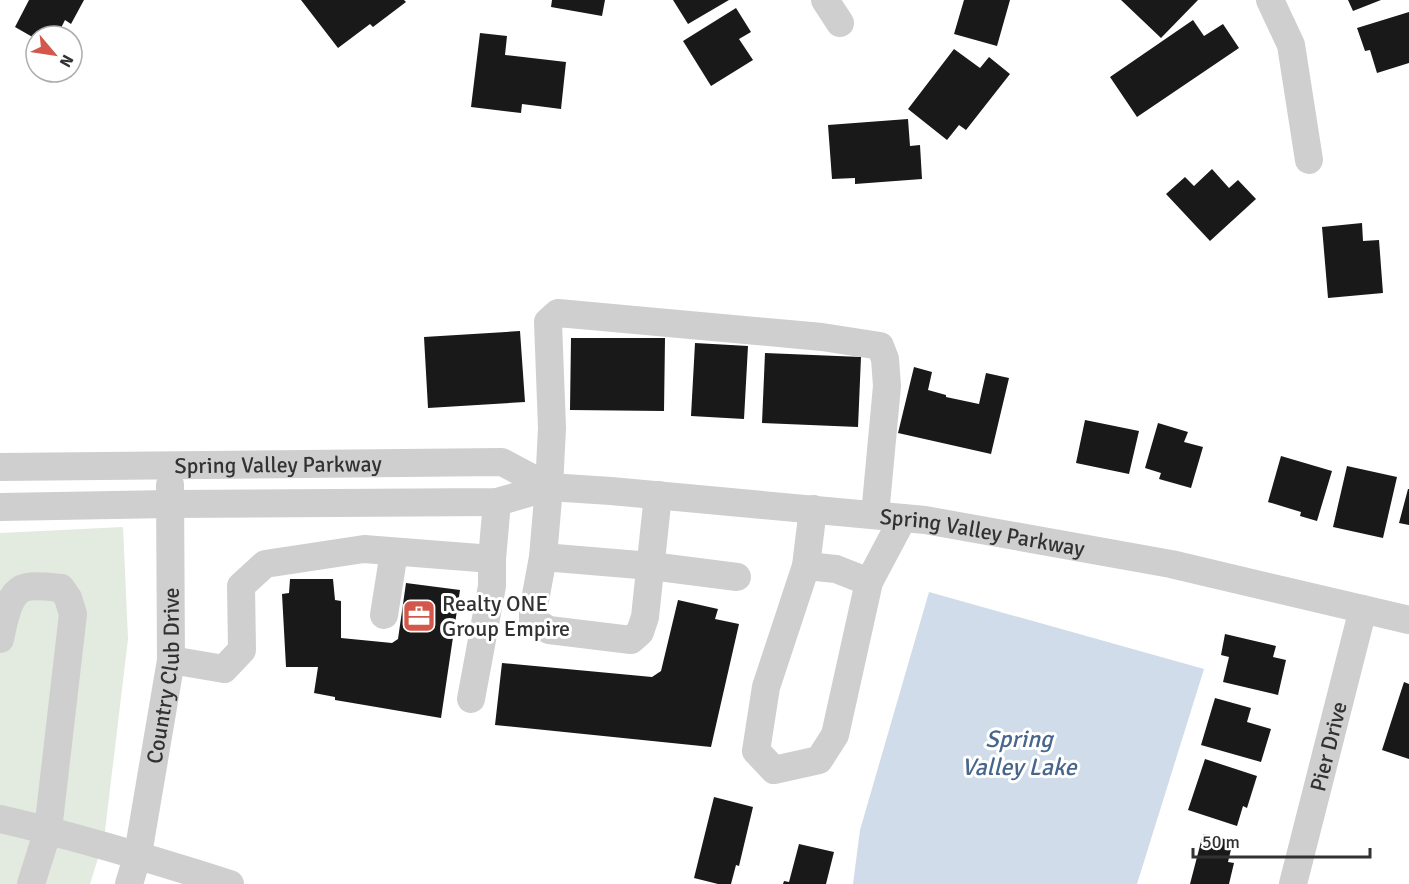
<svg xmlns="http://www.w3.org/2000/svg" width="1409" height="884" font-family="Signika,sans-serif">
	<style>
		.green { fill: #e3eadf }
		.water { fill: #d1dcea }
		.building { fill: #191919 }
		.lines { fill: none; stroke-linecap: round; stroke-linejoin: round }
		.minor { stroke: #cfcfcf; stroke-width: 28 }
		.labels { text-anchor: middle; dominant-baseline: central; stroke-width: 6; stroke-linejoin: round; paint-order: stroke }
		.street-label { font-size: 22px; fill: #323232; stroke: #fff }
		.poi-label { font-size: 22px; fill: #323232; stroke: #fff; text-anchor: start }
		.water-label { font-size: 24px; font-style: italic; fill: #48668c; stroke: #fff }
	</style>
	<rect width="100%" height="100%" fill="#fff"/>
	<path class="green" d="M123 527 128 639 104 839 90 884H0V533Z"/>
	<path class="water" d="M929 592 1204 669 1137 884H853L860 830Z"/>
	<path class="building" d="M29 0H84L71 24 65 20 57 36H36V39L15 27Z
		M301 0H404L406 2 373 27 370 24 338 48Z
		M552 0H605L602 16 551 7Z
		M673 0H729L688 24Z
		M964 0H1010L997 46 954 34Z
		M1121 0H1198L1161 38Z
		M1348 0H1381L1353 11Z
		M736 8 751 32 739 39 753 60 711 86 683 41Z
		M1409 12V63L1377 73 1370 50 1365 51 1357 28Z
		M1193 20 1204 36 1223 24 1239 48 1137 117 1110 77Z
		M480 33 507 36 505 55 566 62 561 109 522 104 521 113 471 107Z
		M954 49 980 68 989 57 1010 74 966 130 959 125 947 140 908 109Z
		M908 119 910 146 920 145 922 179 855 184V178L832 179 828 125Z
		M1212 169 1229 188 1238 180 1256 199 1210 241 1166 194 1185 177 1194 186Z
		M1362 223 1363 241 1379 240 1383 293 1328 298 1322 227Z
		M520 331 525 402 428 408 424 337Z
		M571 338H665L664 411 570 410Z
		M695 343 748 346 744 419 691 416Z
		M765 353 861 357 858 427 762 423Z
		M914 367 932 372 928 390 946 395V397L979 404 986 373 1009 378 991 454 898 433Z
		M1085 420 1139 431 1129 474 1076 463Z
		M1158 423 1188 432 1184 442 1203 447 1191 488 1159 479 1161 473 1145 468Z
		M1281 456 1332 471 1317 521 1300 516 1301 512 1268 502Z
		M1347 466 1397 477 1383 538 1333 527Z
		M1408 489H1409V525L1399 523Z
		M290 579H333L335 600 341 601V638L392 643 398 639 406 583 460 590 441 718 335 700V697L314 693 318 667H286L282 594 289 593Z
		M678 600 718 609 715 619 739 624 711 747 495 725 502 663 652 677 661 671Z
		M1225 634 1276 646 1273 657 1286 660 1278 695 1223 682 1229 657 1221 655Z
		M1404 682 1409 684V759L1382 750Z
		M1215 698 1251 708 1247 722 1271 729 1261 762 1201 745Z
		M1205 759 1257 776 1247 808 1243 806 1237 826 1188 810Z
		M714 797 753 807 739 866 736 865 731 884H718L694 878Z
		M1203 834 1233 841 1228 862 1234 863 1229 884H1190Z
		M799 844 834 852 826 884H783L784 881 789 882Z"/>
	<g class="lines">
		<g class="minor">
			<path d="M825 0 840 23"/>
			<path d="M1270 0 1291 45 1309 160"/>
			<path id="s1" d="M0 467 502 462 549 487"/>
			<path d="M658 495 645 617 640 632 631 640 549 630 533 621V611L543 557 549 487 552 428 548 322 558 313 822 337 880 346 885 359 887 386 875 515"/>
			<path id="s2" d="M0 507 170 504 497 502 549 487 611 491 925 520 1171 564 1409 620"/>
			<path d="M813 509 806 566 766 687 756 751 774 770 819 760 835 735 869 582 903 518"/>
			<path d="M543 557 651 566 737 577"/>
			<path d="M806 566 836 569 869 582"/>
			<path d="M384 615 394 552"/>
			<path d="M0 639C4 623 7 591 27 587 36 585 51 587 61 588L68 598 73 614 48 830 31 884"/>
			<path d="M171 660 224 669 242 650 241 586 265 564 364 549 492 559"/>
			<path d="M471 699 492 586V559L497 502"/>
			<path d="M0 819C78 837 154 860 230 884"/>
			<path id="s3" d="M129 884 138 854 171 660 170 485"/>
			<path id="s4" d="M1293 884 1363 609"/>
		</g>
	</g>
	<defs>
		<g id="office-square" transform="scale(1.725)"><rect x="-9" y="-9" width="18" height="18" rx="4" fill="#d3574a" stroke="#fff"/><path d="M-6-3h4V-5.5h4V-3h4V5H-6ZM-1-4.5V-3h2v-1.5ZM-6 0V1H6V0Z" fill="#fff"/></g>
	</defs>
	<g fill-rule="evenodd">
		<use href="#office-square" x="419" y="616"/>
	</g>
	<g class="labels">
		<g class="street-label">
			<text stroke="none"><textPath href="#s1" startOffset="278">Spring Valley Parkway</textPath></text>
			<text stroke="none"><textPath href="#s2" startOffset="987">Spring Valley Parkway</textPath></text>
			<text stroke="none"><textPath href="#s3" startOffset="212">Country Club Drive</textPath></text>
			<text stroke="none"><textPath href="#s4" startOffset="142">Pier Drive</textPath></text>
		</g>
		<g class="poi-label">
			<text x="442" y="603">Realty ONE<tspan x="442" dy="25">Group Empire</tspan></text>
		</g>
		<g class="water-label">
			<text x="1019" y="739">Spring<tspan x="1019" dy="28">Valley Lake</tspan></text>
		</g>
	</g>
	<g transform="translate(54 54) rotate(119)"><circle r="28" fill="#ffffff" stroke="#adadad" stroke-width="1.5"/>
	<path d="M0-4.5L10 22L0 15L-10 22Z" fill="#d3574a"/>
	<text y="-9" font-size="16" font-weight="bold" text-anchor="middle" fill="#323232">N</text>
	</g>
	<path d="M1193 848v9h177v-9" fill="none" stroke="#323232" stroke-width="3"/>
	<text x="1202" y="848" font-size="18" fill="#323232" stroke="#ffffff" stroke-width="4.5" paint-order="stroke">50 m</text>
</svg>
